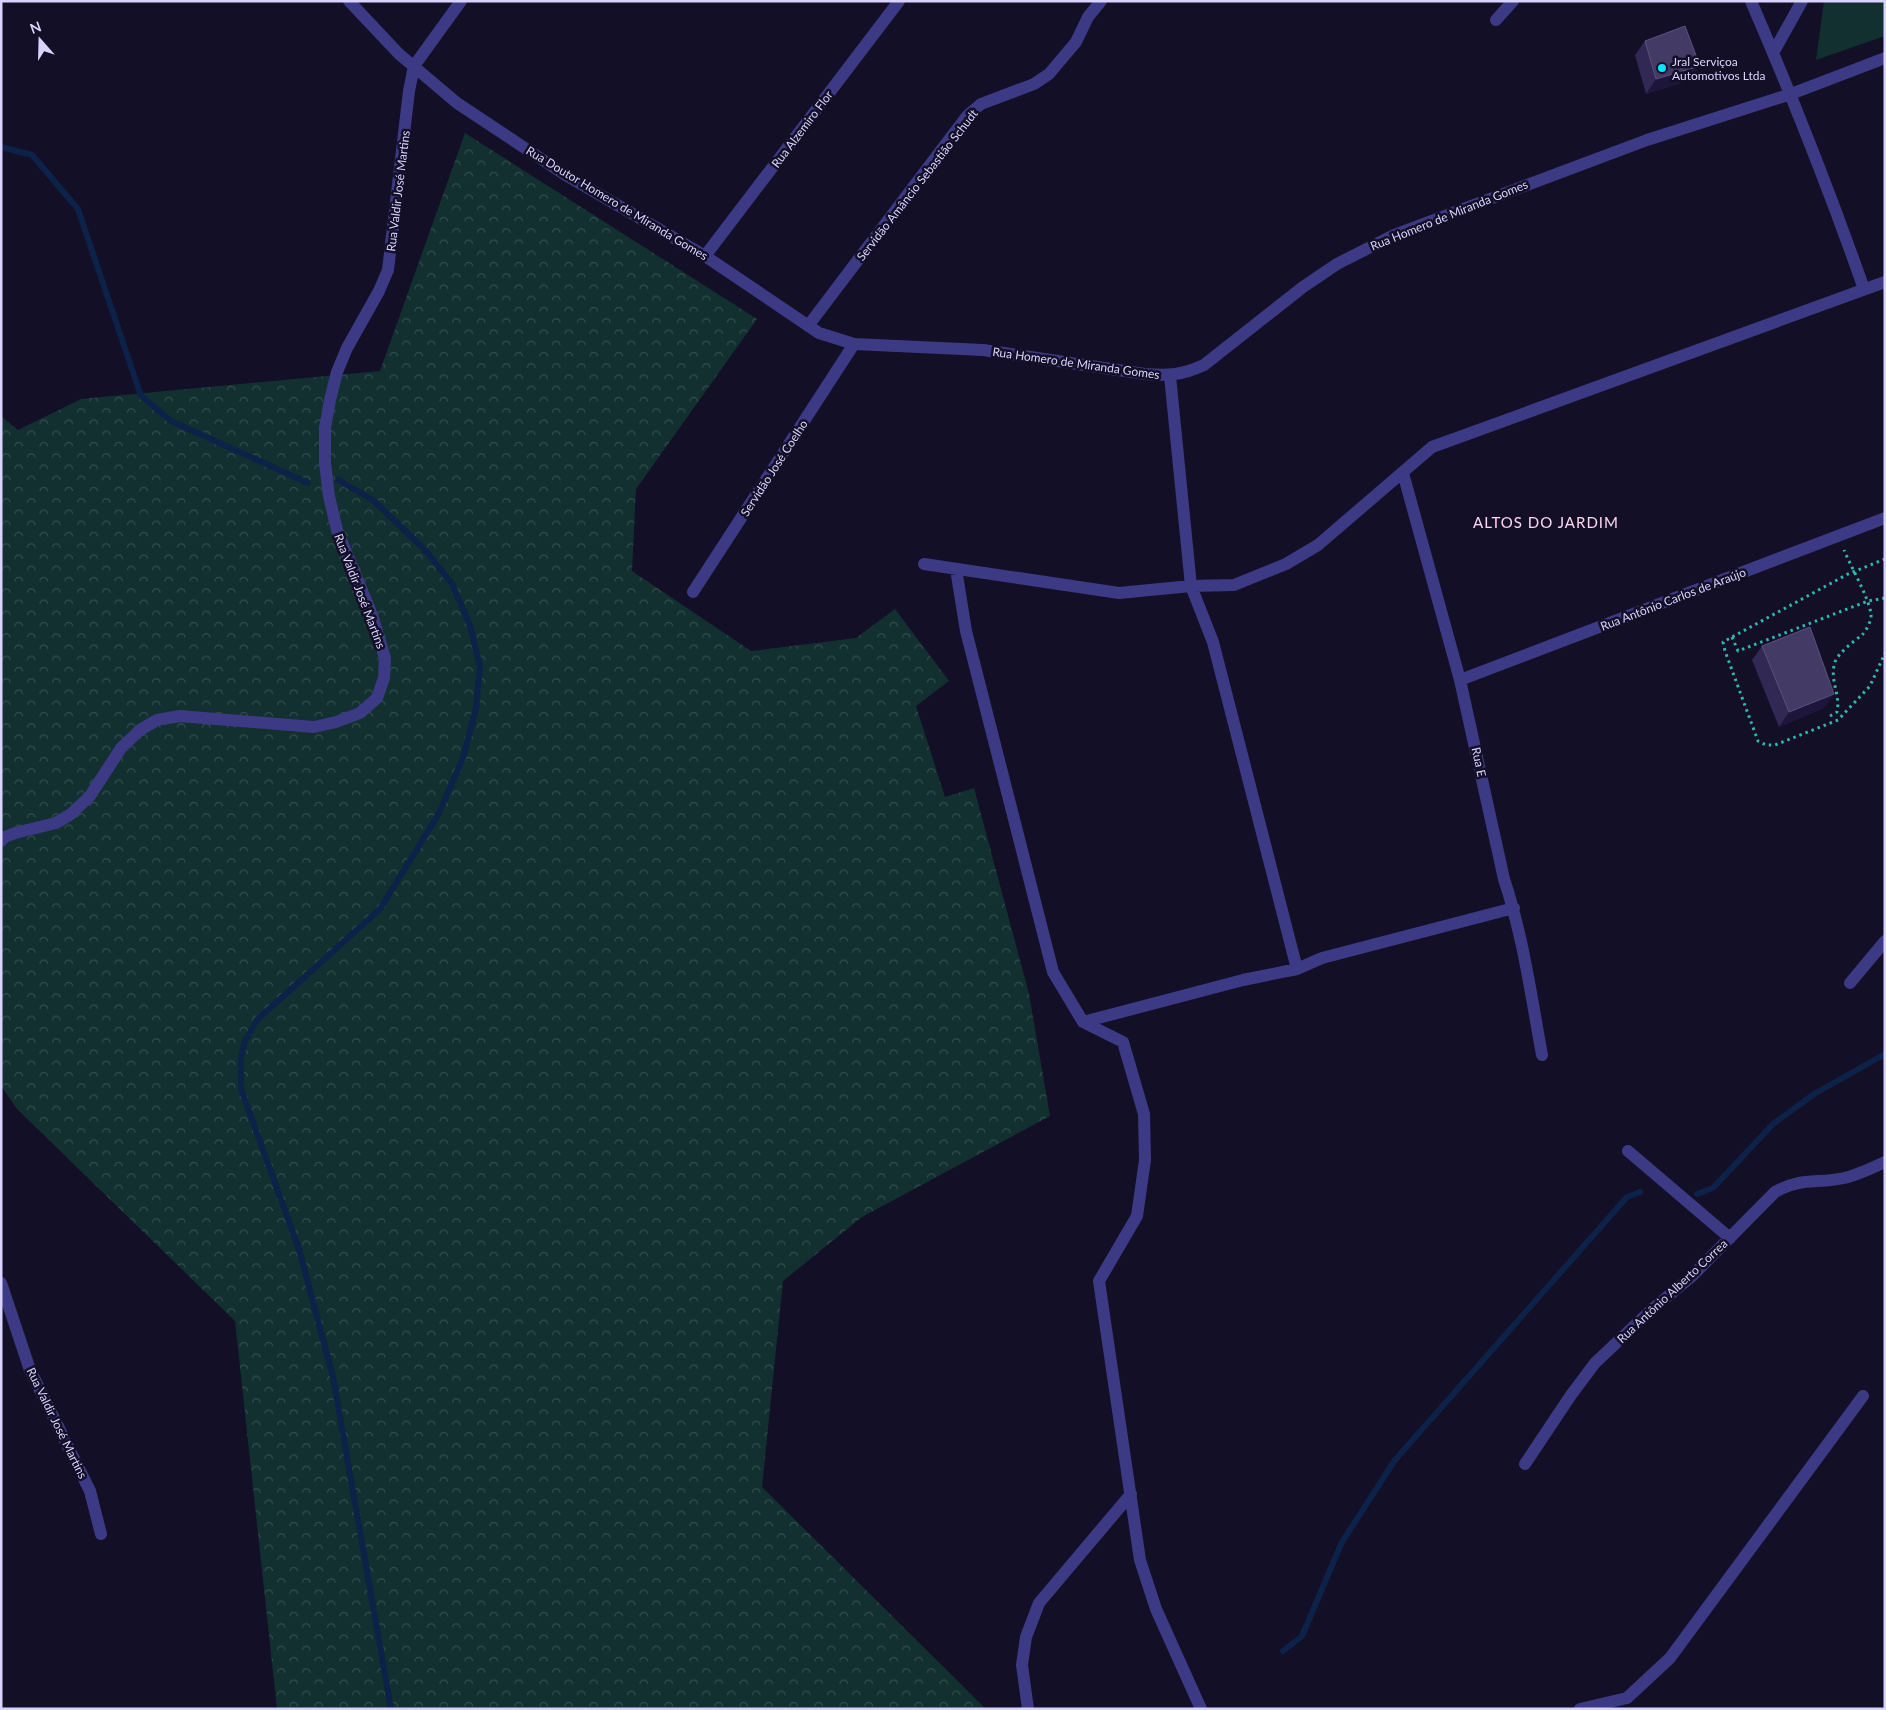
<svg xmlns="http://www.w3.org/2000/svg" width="1886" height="1710" font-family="Lato,sans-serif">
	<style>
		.green { fill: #12302f }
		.forest { fill: url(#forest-crowns) }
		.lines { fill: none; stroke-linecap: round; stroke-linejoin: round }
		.stream { stroke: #0c2248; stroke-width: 6 }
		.path { stroke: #2fb8b0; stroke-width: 3; stroke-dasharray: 2.5 4; stroke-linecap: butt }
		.minor { stroke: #3d3a85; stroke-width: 12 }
		.wall { fill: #312854 }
		.shaded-wall { fill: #1d163a }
		.building { fill: #433a66; stroke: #5a527e }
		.poi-dot { fill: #00e5ff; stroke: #130f26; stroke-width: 2 }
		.labels { text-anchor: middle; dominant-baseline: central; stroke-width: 5; stroke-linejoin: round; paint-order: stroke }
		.poi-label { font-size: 12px; fill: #d9d4ff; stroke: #130f26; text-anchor: start }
		.street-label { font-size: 12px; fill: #d9d4ff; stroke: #130f26 }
		.quarter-label { font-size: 15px; letter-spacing: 1px; fill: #ffd6f0; stroke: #130f26 }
	</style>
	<defs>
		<pattern id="forest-crowns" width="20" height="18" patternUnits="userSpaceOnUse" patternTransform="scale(1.25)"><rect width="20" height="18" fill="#12302f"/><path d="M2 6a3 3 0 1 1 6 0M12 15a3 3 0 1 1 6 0" fill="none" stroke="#344d4e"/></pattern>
	</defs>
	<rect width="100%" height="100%" fill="#130f26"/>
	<path class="green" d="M1824 1H1885V36L1816 60Z"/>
	<path class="forest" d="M465 133 757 319 636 489 632 571 751 651 856 638 895 609 949 681 916 706 945 797 974 788 1029 994 1050 1116 862 1217 783 1281 762 1487 986 1709H277L235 1321 17 1109 1 1086V416L18 430 81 399 380 371Z"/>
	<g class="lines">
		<path class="stream" d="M1 147 32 155 78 209 141 396 171 421 308 483
			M338 480 373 500 426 551 452 584 470 625 480 667 476 708 463 758 438 815 380 909 258 1019 245 1041 241 1058V1089L299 1249 333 1377 391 1709
			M1697 1194 1713 1188 1773 1124 1814 1094 1885 1054
			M1283 1651 1302 1636 1342 1542 1395 1460 1627 1197 1640 1192"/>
		<path class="path" d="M1885 559 1848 574 1723 642 1725 651 1758 741 1766 745H1775L1838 720 1870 686 1885 653
			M1732 637 1738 651 1868 601 1885 598
			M1830 716 1837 712C1841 695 1829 680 1835 662 1839 652 1853 642 1862 635 1866 631 1872 620 1871 614 1869 598 1851 567 1844 550"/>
		<path class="minor" d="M349 1 399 54 457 103 564 174 705 256 819 333 854 344 983 350 1145 374C1169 376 1182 375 1204 365L1303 287 1337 264 1394 235 1647 140 1791 94 1885 58
			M1751 1C1792 96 1830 192 1864 289
			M1496 20 1513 1
			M1773 53 1802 1
			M705 256 899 1
			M808 326 967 116 981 104 1034 84 1049 74 1076 42 1088 17 1101 1
			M1170 376 1191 586 1213 642 1297 969
			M1403 473 1460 680 1504 879C1523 936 1531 995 1542 1055
			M924 564 1119 593 1191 586 1234 585 1286 564 1318 545 1432 447 1885 282
			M956 569 966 631 1053 972 1083 1022 1123 1042 1144 1114 1145 1160 1137 1216 1099 1281 1140 1560 1156 1609 1201 1709
			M693 592 854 344
			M1460 680 1885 518
			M1 841 5 837 15 833 56 823 71 814 90 796 121 748 140 730 157 720 180 716 314 727 336 722 360 713 377 698 384 678 385 658 372 615 337 530 329 496 325 463V428L330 400 337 372 347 348 379 291 388 270 409 91 414 66 461 1
			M1850 983 1885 941
			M1083 1022 1243 980 1297 969 1322 958 1514 908
			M1628 1151 1730 1238
			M1 1283 30 1370 90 1491 101 1534
			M1525 1464 1571 1395 1595 1363 1650 1311 1691 1277 1775 1192C1801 1177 1817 1184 1844 1178 1858 1175 1872 1168 1885 1162
			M1028 1709 1022 1665 1026 1637 1039 1603 1131 1494
			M1580 1709 1627 1698 1670 1658 1863 1396"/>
	</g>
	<path class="wall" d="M1645 41 1690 80 1646 94 1635 55Z
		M1762 646 1824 708 1779 727 1752 660Z"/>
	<path class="shaded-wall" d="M1700 66 1690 80 1646 94 1656 79Z
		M1834 694 1824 708 1779 727 1789 712Z"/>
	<path class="building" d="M1685 26 1700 66 1656 79 1645 41Z
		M1810 627 1834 694 1789 712 1762 646Z"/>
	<circle class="poi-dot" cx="1662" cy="68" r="5"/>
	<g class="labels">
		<g class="poi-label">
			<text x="1672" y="61">Jral Serviçoa<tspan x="1672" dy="14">Automotivos Ltda</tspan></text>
		</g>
		<g class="street-label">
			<text transform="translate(802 129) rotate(-53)">Rua Alzemiro Flor</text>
			<text transform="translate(917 185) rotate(-52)">Servidão Amâncio Sebastião Schudt</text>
			<text transform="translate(398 191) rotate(-83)">Rua Valdir José Martins</text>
			<text transform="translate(617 203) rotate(31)">Rua Doutor Homero de Miranda Gomes</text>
			<text transform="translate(1449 215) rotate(-22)">Rua Homero de Miranda Gomes</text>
			<text transform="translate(1076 363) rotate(8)">Rua Homero de Miranda Gomes</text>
			<text transform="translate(774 468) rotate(-57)">Servidão José Coelho</text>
			<text transform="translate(360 591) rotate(69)">Rua Valdir José Martins</text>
			<text transform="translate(1673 599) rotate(-21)">Rua Antônio Carlos de Araújo</text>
			<text transform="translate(1479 762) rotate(78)">Rua E</text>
			<text transform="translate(1672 1291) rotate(-43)">Rua Antônio Alberto Correa</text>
			<text transform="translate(57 1423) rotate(64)">Rua Valdir José Martins</text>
		</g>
		<g class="quarter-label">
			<text x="1546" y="522">ALTOS DO JARDIM</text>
		</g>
	</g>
	<rect width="1886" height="1710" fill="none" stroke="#d9d4ff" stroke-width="5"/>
	<g transform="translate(40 40) rotate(340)" stroke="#130f26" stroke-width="4" paint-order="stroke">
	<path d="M0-4L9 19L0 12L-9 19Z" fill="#d9d4ff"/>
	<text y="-8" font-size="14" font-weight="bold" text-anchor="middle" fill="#d9d4ff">N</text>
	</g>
</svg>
